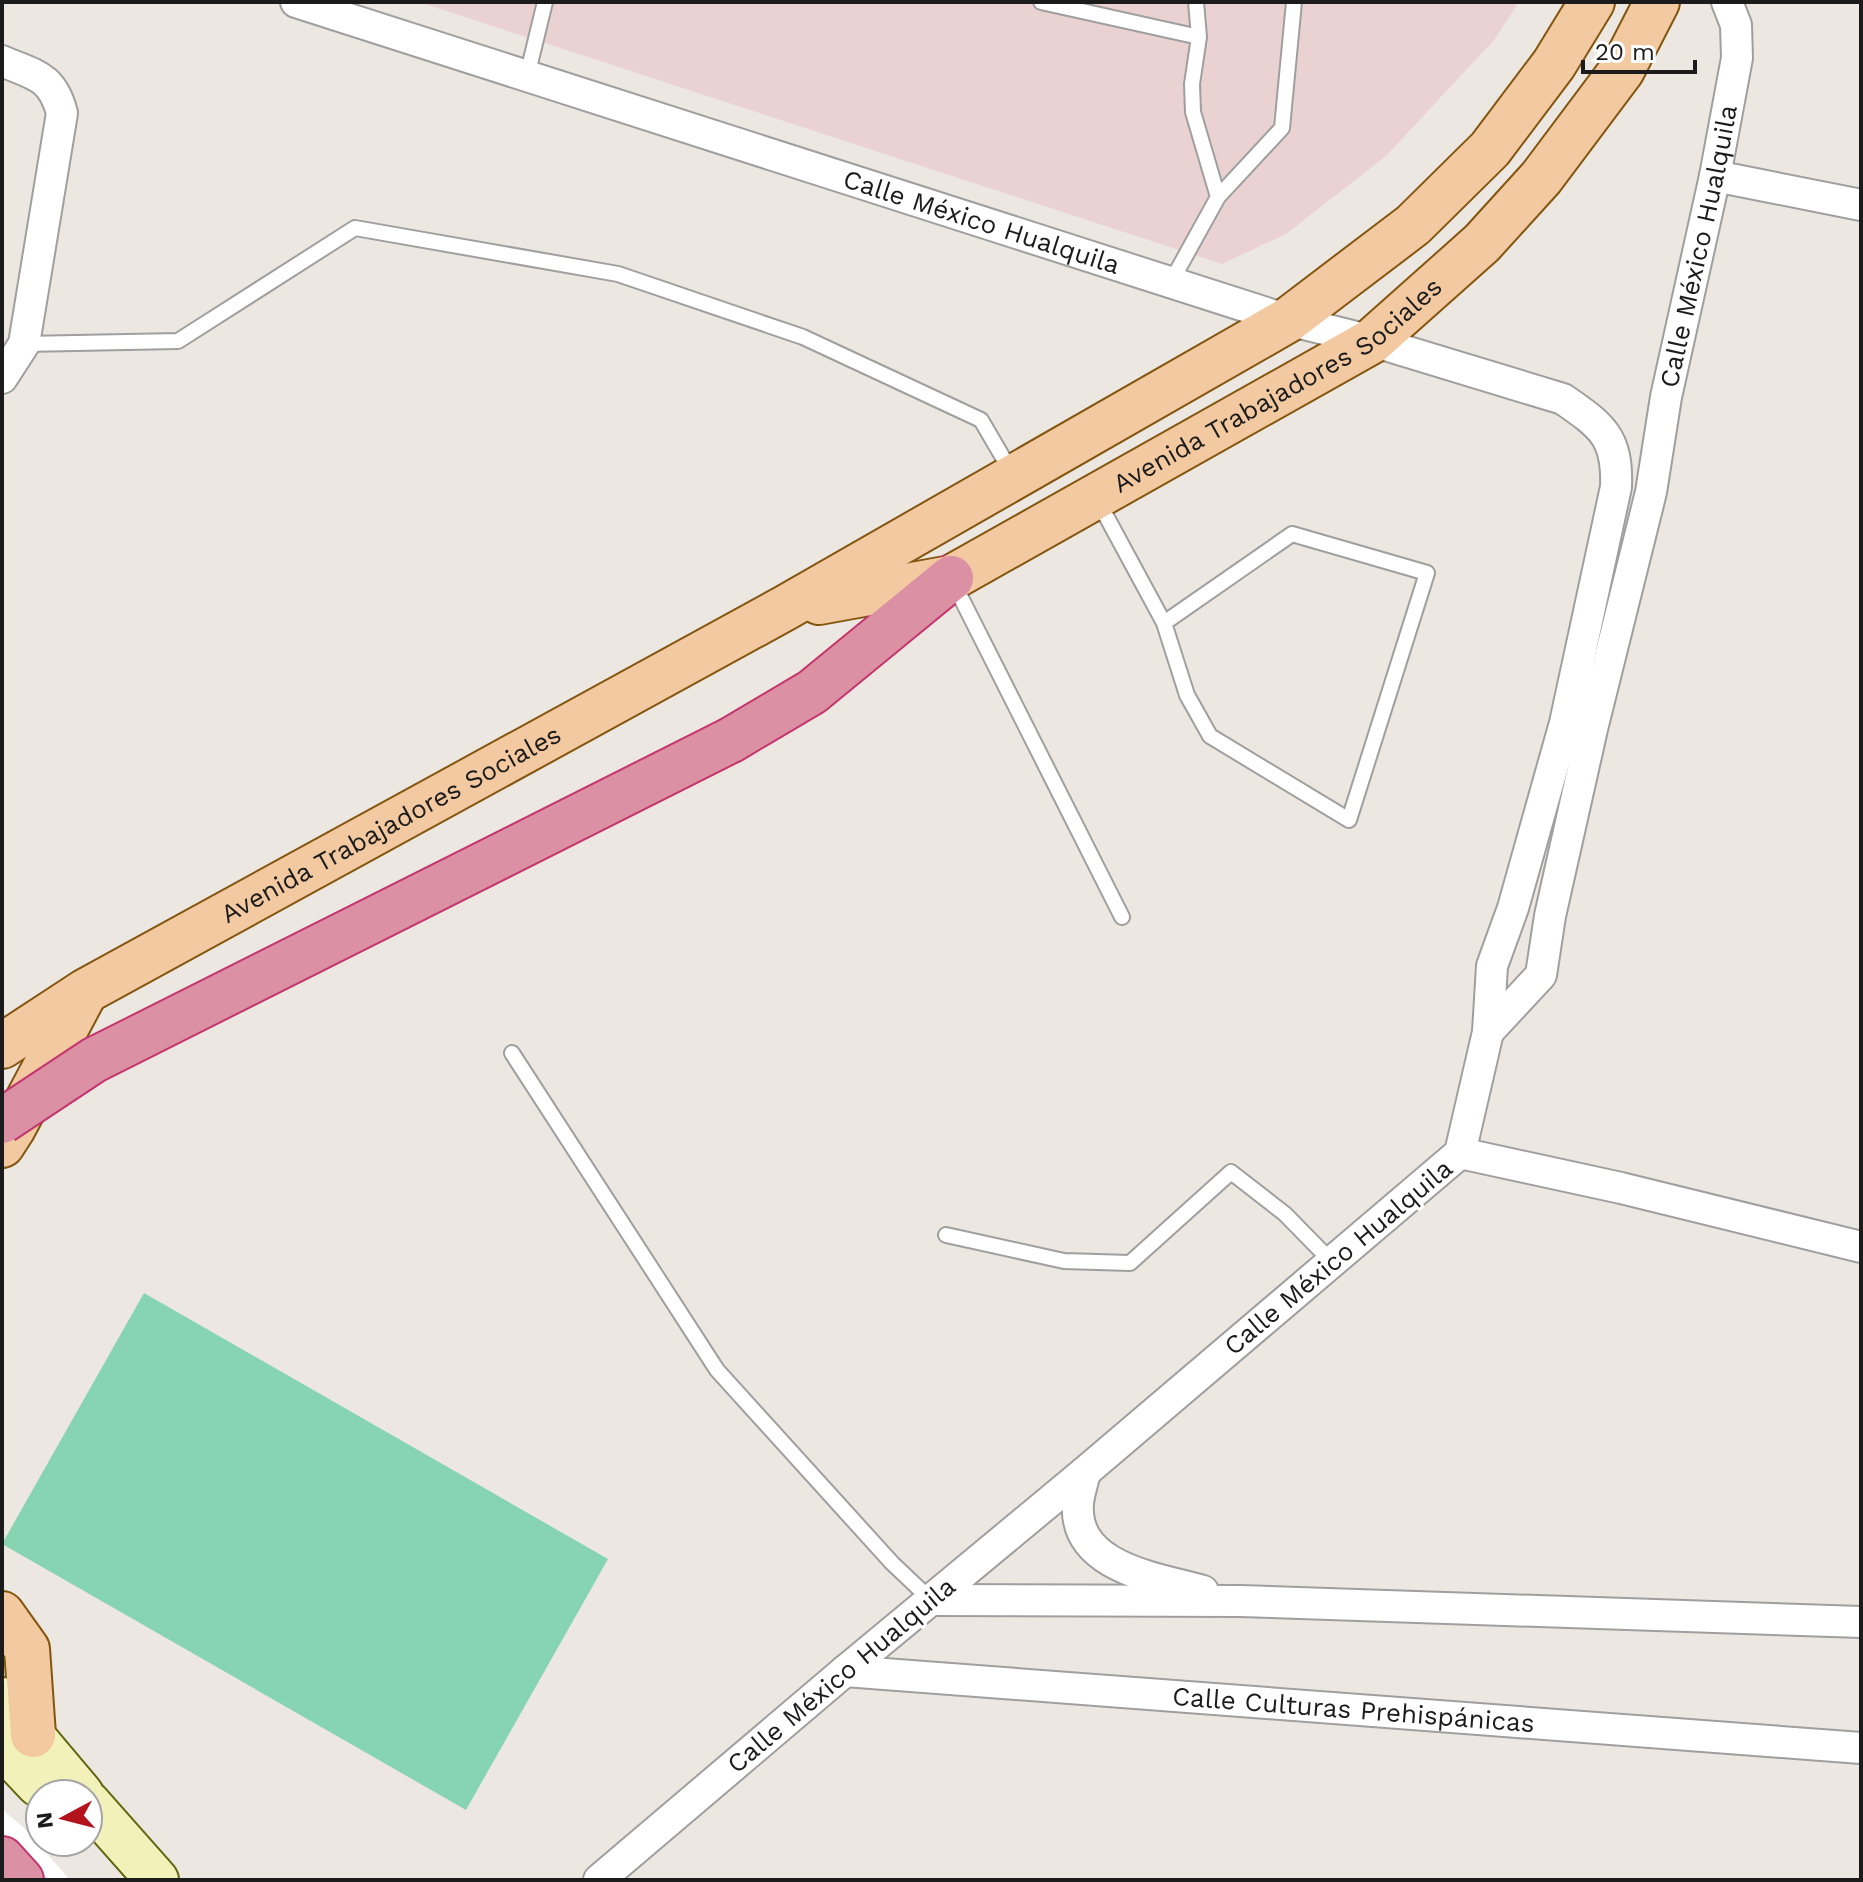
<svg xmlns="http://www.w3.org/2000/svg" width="1863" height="1882" font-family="'Work Sans',sans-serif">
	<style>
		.commercial { fill: #ebd2d2 }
		.pitch { fill: #86d4b1 }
		.pier { fill: #fff }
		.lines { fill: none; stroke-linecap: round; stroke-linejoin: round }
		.lane-casing { stroke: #9f9f9f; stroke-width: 18 }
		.street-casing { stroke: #9f9f9f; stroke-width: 34 }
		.secondary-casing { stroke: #61650f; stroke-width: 46 }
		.primary-casing { stroke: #84550e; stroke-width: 48 }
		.highway-casing { stroke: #c4346f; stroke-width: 48 }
		.lane { stroke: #fff; stroke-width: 14 }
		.street { stroke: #fff; stroke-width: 30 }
		.secondary { stroke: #f2f1b9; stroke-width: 42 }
		.primary { stroke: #f2c9a0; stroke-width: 44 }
		.highway { stroke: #dc90a3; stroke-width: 44 }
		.highway-bridge-casing { stroke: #c4346f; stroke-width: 48; stroke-linecap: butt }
		.highway-bridge { stroke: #dc90a3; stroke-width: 44 }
		.labels { text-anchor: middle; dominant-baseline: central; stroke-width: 6; stroke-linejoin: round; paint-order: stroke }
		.street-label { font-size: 26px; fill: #1b1b1b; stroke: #fff }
	</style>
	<rect width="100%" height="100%" fill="#ece8e1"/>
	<path class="commercial" d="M419 2H1519L1495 39 1386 156 1286 234 1222 264Z"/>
	<path class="pitch" d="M144 1293 608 1559 466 1810 2 1544Z"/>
	<path class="pier" d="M2 1809 24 1828 70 1880H2Z"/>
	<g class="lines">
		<g class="lane-casing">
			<path id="lane" d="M1041 2 1199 37 1196 2
				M1199 37 1192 84 1193 112 1218 197
				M527 76 545 2
				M1171 282 1218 197 1282 128 1294 2
				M24 344 178 341 355 228 618 274 803 337 981 420 1012 473
				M1098 501 1164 623 1292 534 1427 573 1349 820 1210 736 1187 695 1164 623
				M953 582 1122 917
				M512 1053 717 1370 892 1563 931 1600
				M946 1235 1064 1261 1130 1263 1231 1172 1285 1214 1332 1262"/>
		</g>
		<g class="street-casing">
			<g id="street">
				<path id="s1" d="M296 2 1288 320 1372 341 1563 399C1602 426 1618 437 1616 487L1565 723 1513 908 1492 966 1488 1032 1460 1153 1085 1472 845 1671 599 1880"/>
				<path d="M2 61C34 75 52 75 62 113L24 344 2 378"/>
				<path d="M1715 176 1861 205"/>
				<path id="s2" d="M1488 1032 1541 975 1550 916 1592 729 1651 492 1666 397 1715 176 1737 58 1736 25 1727 2"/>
				<path d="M1460 1153 1621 1188 1861 1247"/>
				<path d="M1085 1472C1083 1482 1079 1493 1078 1503 1073 1568 1157 1578 1203 1591"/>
				<path d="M931 1600 1240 1601 1861 1622"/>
				<path id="s3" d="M845 1671 1861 1748"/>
			</g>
		</g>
		<g class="secondary-casing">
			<path id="secondary" d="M2 1699 82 1794
				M2 1747 38 1785 65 1794
				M88 1802 157 1880"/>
		</g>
		<g class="primary-casing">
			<g id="primary">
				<path id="s4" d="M819 602 951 578 1372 341 1482 243 1541 178 1622 70 1657 2"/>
				<path id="s5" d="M2 1046 86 991 785 608 1288 320 1413 225 1490 149 1554 64 1592 2"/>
				<path d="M2 1145 13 1128 83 996"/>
				<path d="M2 1614 27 1649 33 1735"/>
			</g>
		</g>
		<g class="highway-casing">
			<path id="highway" d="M731 740 812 692 951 578
				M2 1859 21 1880"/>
		</g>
		<use href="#lane" class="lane"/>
		<use href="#street" class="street"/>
		<use href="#secondary" class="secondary"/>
		<use href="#primary" class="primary"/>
		<use href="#highway" class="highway"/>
		<g class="highway-bridge-casing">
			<path id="highway-bridge" d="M2 1121 94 1060 731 740"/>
		</g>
		<use href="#highway-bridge" class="highway-bridge"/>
	</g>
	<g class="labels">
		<g class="street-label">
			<text stroke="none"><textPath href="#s1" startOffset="720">Calle México Hualquila</textPath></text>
			<text stroke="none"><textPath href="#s2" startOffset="824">Calle México Hualquila</textPath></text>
			<text stroke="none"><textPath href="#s4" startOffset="514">Avenida Trabajadores Sociales</textPath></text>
			<text stroke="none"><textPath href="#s5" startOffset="448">Avenida Trabajadores Sociales</textPath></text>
			<text transform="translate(1338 1257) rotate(-40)">Calle México Hualquila</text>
			<text transform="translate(841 1675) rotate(-40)">Calle México Hualquila</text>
			<text stroke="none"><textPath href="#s3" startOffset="510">Calle Culturas Prehispánicas</textPath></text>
		</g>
	</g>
	<rect width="1863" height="1882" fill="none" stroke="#1b1b1b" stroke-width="8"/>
	<g transform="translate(64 1818) rotate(263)"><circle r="38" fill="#ffffff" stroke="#a4a4a4" stroke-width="2"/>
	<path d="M0-6L14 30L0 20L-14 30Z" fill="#b3131d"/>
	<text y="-12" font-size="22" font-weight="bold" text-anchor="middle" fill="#1b1b1b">N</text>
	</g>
	<path d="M1583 60v12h112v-12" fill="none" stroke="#1b1b1b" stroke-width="4"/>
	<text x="1595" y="60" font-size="24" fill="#1b1b1b" stroke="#ffffff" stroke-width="6" paint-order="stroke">20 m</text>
</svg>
